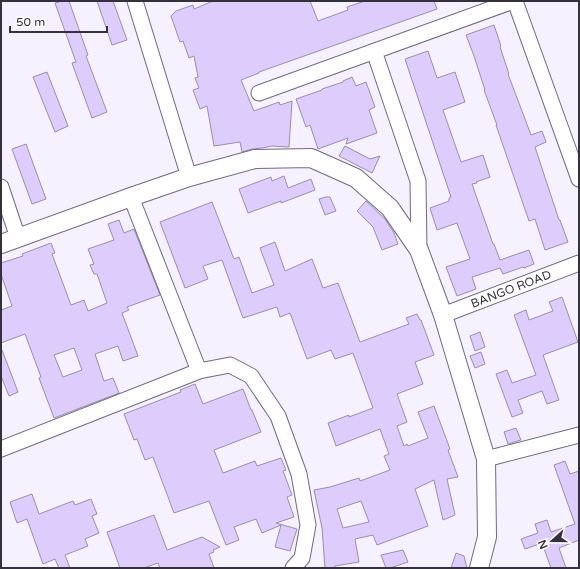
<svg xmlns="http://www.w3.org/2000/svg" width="580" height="569" font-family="'Varela Round',sans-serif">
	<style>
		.building { fill: #decdfc; stroke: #998ead; fill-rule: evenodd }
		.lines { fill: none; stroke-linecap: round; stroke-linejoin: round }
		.minor-casing { stroke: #736885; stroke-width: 17 }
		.tertiary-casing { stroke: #736885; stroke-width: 20 }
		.minor { stroke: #fff; stroke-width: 15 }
		.tertiary { stroke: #fff; stroke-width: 18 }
		.labels { text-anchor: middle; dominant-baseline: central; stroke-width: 4; stroke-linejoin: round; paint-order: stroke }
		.street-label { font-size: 12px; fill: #34303c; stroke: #fff }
	</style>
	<rect width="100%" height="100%" fill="#f6f1fe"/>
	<path class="building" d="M62 1H69L88 55 86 56 107 112 92 118 72 63 76 62 55 3Z
		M97 1H113L127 40 112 45Z
		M213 1H310L318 21 348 10 347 7 365 1H434L437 9 259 72V73L241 80 254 111 279 102 280 105 292 101 289 147 272 146 262 148 252 149 242 152 240 142 214 146 207 106 200 109 193 90 199 88 195 78 198 77 194 56 189 58 183 41 180 42 171 16 176 11 193 5 194 9Z
		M494 25 501 46 500 47 509 74H508L531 135 542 131 546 142 535 147 559 220H560L568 242 545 250 535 219 529 221 496 125H497L484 90H485L474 56 466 35Z
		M428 51 437 78 455 72 465 102 443 110 461 162 483 155 490 177 476 182 477 183 472 184 493 244H494L500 260 529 250 534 264 524 268 523 267 503 274 500 268 472 277 476 289 457 296 446 267 470 259 457 223 437 230 430 208 449 201V198L451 197 405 59Z
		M47 72 68 126 55 132 33 77Z
		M352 77 356 86 366 82 375 107 369 110 377 133 346 144 348 138 318 149 310 125 306 127 296 99 322 90V89L343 82V81Z
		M26 144 46 199 32 204 12 149Z
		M345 146 370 159 380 156 372 173 339 156Z
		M284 176 288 188 311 179 315 190 281 203V201L248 213 239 189 271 177 272 181Z
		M326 197H330L336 211 325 215 319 199Z
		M366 201 385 219 394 233 398 244 382 250 373 227 357 211Z
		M212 202 234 259 239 257 252 293 274 285 260 248 275 242 285 271 312 259 323 288 338 283 360 342 409 324 406 318 417 314 420 320H421L434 355 415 362 423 384 397 394 407 422 397 426 404 446 407 444 408 446 428 438 418 412 434 406 450 449 448 450 458 477 447 479 455 515 443 520 434 480 415 489 428 526 377 545 373 535 355 539 359 562 335 566V568H325L322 528 314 490 330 487 359 478 360 481 390 470 384 456 389 454 380 429 336 446 334 440 328 423 349 415V417L373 408 353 353 335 359 331 350 307 359 290 313 280 317 277 307 243 318 222 260 203 266 208 279 185 288 160 222ZM361 501 369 522 343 528 337 509Z
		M119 220 124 233 134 229 160 295 127 307 129 310 122 313 138 356 123 361 118 346 95 354 104 381 113 378 119 393 54 418 39 378 41 377 25 334 1 343V310L12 306 1 274V263L23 256 22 254 51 243 55 253 52 254 71 305 84 300 88 311 107 303 97 274H94L90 265 94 264 88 249 114 240 108 224ZM74 348 82 370 63 377 54 355Z
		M562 297 578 342 543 355 559 400 547 404 542 391 518 400 523 413 512 417 496 374 507 370 512 383 536 375 514 315 526 310 529 320 553 311 549 302Z
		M480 332 485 347 475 351 470 336Z
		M1 350H2L18 392 9 396 1 376Z
		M481 352 485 364 475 368 470 356Z
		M195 384 203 404 243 389 251 410H252L261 432 214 450 223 473 255 461 257 466 281 458 286 470 283 471 292 495 287 497 294 517 276 523 297 529 290 551 275 547 281 525 262 533 256 519 234 527 239 540 226 545 209 501 174 513 153 457 145 460 137 439 134 440 124 414 181 392 180 390Z
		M516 428 521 440 508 444 504 432Z
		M565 461 570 474 579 471V540L559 548 566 568H551L542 543 525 549 521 539 538 533 535 524 547 520 551 532 575 524 554 465Z
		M32 494 39 514 73 501 75 505 91 499 97 514 92 516 99 533 85 539 88 546 65 555 70 568H59L55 559 43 564 27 519 17 523 10 502Z
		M154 515 167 550 202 537 220 547 213 550 214 552 209 554 214 568H160L158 563 144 568H120L107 532Z
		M403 550 408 562 390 568H386L381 555Z
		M456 553 464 556 467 568H451Z"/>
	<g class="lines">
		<g class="minor-casing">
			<path id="minor" d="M135 1 189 177
				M515 1 579 179
				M374 51 418 181 419 250
				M259 93 513 1
				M1 187 18 238
				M131 197 199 371
				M443 315 579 263
				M1 449 199 371 230 365 251 376 278 416 299 474 308 525 302 558 293 568
				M486 459 579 435"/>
		</g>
		<g class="tertiary-casing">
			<path id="tertiary" d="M1 244 131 197 189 177 255 159 311 158 356 178 390 208 419 250 443 315 486 459 487 537 479 568"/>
		</g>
		<use href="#minor" class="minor"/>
		<use href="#tertiary" class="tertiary"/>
	</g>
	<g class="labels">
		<g class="street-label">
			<text transform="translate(511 289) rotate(-21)">BANGO ROAD</text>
		</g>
	</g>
	<rect width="580" height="569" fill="none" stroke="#34303c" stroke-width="4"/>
	<g transform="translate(552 541) rotate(249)" stroke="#ffffff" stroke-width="3" paint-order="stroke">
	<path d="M0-3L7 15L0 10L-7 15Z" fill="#34303c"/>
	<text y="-6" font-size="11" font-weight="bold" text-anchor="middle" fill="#34303c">N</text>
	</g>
	<path d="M10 26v6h97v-6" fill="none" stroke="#34303c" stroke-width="2"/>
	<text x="16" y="26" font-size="12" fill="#34303c" stroke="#ffffff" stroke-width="3" paint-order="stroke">50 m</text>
</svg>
